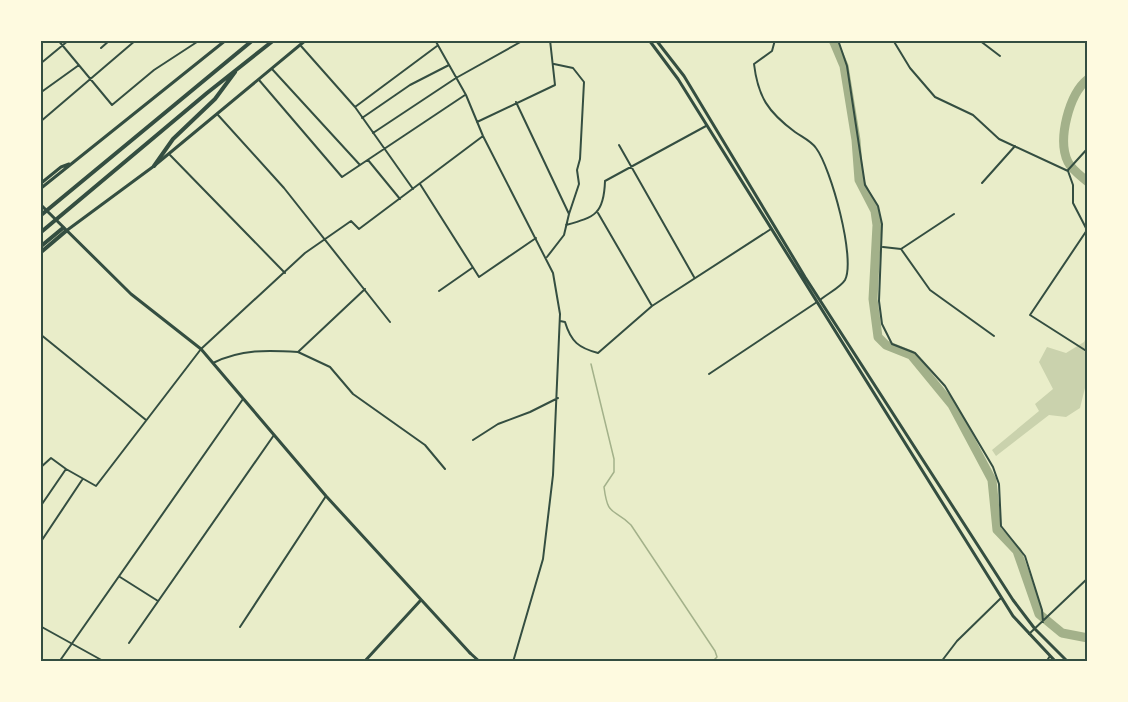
<svg xmlns="http://www.w3.org/2000/svg" width="1128" height="702" font-family="'Noto Sans',sans-serif">
	<style>
		.green { fill: #cad2ad }
		.lines { fill: none; stroke-linecap: round; stroke-linejoin: round }
		.stream { stroke: #a3b18a; stroke-width: 1.5 }
		.river { stroke: #a3b18a; stroke-width: 9 }
		.minor { stroke: #344e41; stroke-width: 2 }
		.tertiary { stroke: #344e41; stroke-width: 3 }
		.secondary { stroke: #344e41; stroke-width: 3 }
		.trunk { stroke: #344e41; stroke-width: 4 }
		.neatline { fill: none; stroke: #344e41; stroke-width: 2 }
	</style>
	<rect width="100%" height="100%" fill="#e9edc9"/>
	<path class="green" d="M1087 335V380L1080 408 1066 417 1049 415 996 456 992 450 1039 411 1035 404 1053 389 1039 362 1047 347 1066 353 1084 342Z"/>
	<g class="lines">
		<path class="stream" d="M591 364 614 459V472L604 487C608 518 613 507 631 525L715 651 717 657 712 662"/>
		<path class="river" d="M833 40 844 66 856 140 859 180 875 211 877 225 873 299 878 337 886 345 911 355 952 405 992 480 997 530 1017 551 1039 614 1062 633 1088 638
			M1088 79C1069 94 1057 140 1068 162 1072 170 1081 176 1088 182"/>
		<path class="minor" d="M58 40 112 105 154 70 200 40
			M435 40 466 95 483 136 553 273 560 314 553 475 543 559 513 662
			M775 40 772 51 754 64C758 97 768 112 795 132 802 137 811 141 816 148 831 168 856 259 845 280 841 287 827 294 820 300
			M838 40 847 66 865 185 878 206 882 224 879 301 882 324 892 344 915 353 945 386 993 467 999 484 1001 526 1025 556 1042 610 1043 622
			M893 40 910 68 935 97 973 115 999 139 1068 171 1073 185V203L1087 230 1030 315 1088 352
			M979 40 1000 56
			M301 46 355 107 413 189
			M101 48 110 40
			M40 64 69 40
			M554 64 573 68 584 82 580 159 577 170 579 184 569 214
			M272 69 360 165
			M259 80 342 177 465 95
			M40 93 79 65
			M516 102 569 214 564 235 547 257
			M355 107 437 46
			M218 115 284 188 390 322
			M362 118 410 85 449 65
			M40 122 136 40
			M477 122 555 85 550 40
			M373 133 456 78 524 40
			M619 145 694 277
			M170 155 285 273
			M368 160 400 199
			M1068 170 1088 148
			M982 183 1015 146
			M420 184 479 277 536 238
			M598 213 652 306
			M566 225C595 217 604 214 605 181L706 126
			M883 247 901 249 930 290 994 336
			M901 249 954 214
			M439 291 472 268
			M560 321 565 322C571 342 579 348 598 353L652 306 771 229
			M40 334 146 420
			M298 352 330 367 353 394 425 445 445 469
			M213 363C241 349 268 350 298 352L365 289
			M709 374 817 302
			M473 440 498 424 530 412 558 398
			M40 468 51 458 66 469
			M40 507 66 469 96 486 201 349 305 253 351 221 359 229 483 136
			M40 543 82 480
			M120 577 158 601
			M40 626 105 662
			M240 627 326 496
			M1029 634 1088 578
			M129 643 274 435
			M59 662 243 399
			M941 662 957 641 1001 598
			M1046 662 1050 656"/>
		<path class="tertiary" d="M470 653 480 662
			M364 662 420 601"/>
		<path class="secondary" d="M649 40 678 79 1013 616 1056 662
			M656 40 684 76 805 277 1013 600 1035 629 1068 662
			M40 184 61 167 69 164
			M40 189 226 40
			M40 204 131 294 201 349 326 496 470 653
			M66 231 154 166 306 40"/>
		<path class="trunk" d="M154 166 173 139 215 99 235 72
			M40 216 253 40
			M40 233 207 93 274 40
			M40 247 63 228
			M40 253 66 231"/>
	</g>
	<rect width="1128" height="702" fill="none" stroke="#fefae0" stroke-width="84"/>
	<rect x="42" y="42" width="1044" height="618" class="neatline"/>
</svg>
